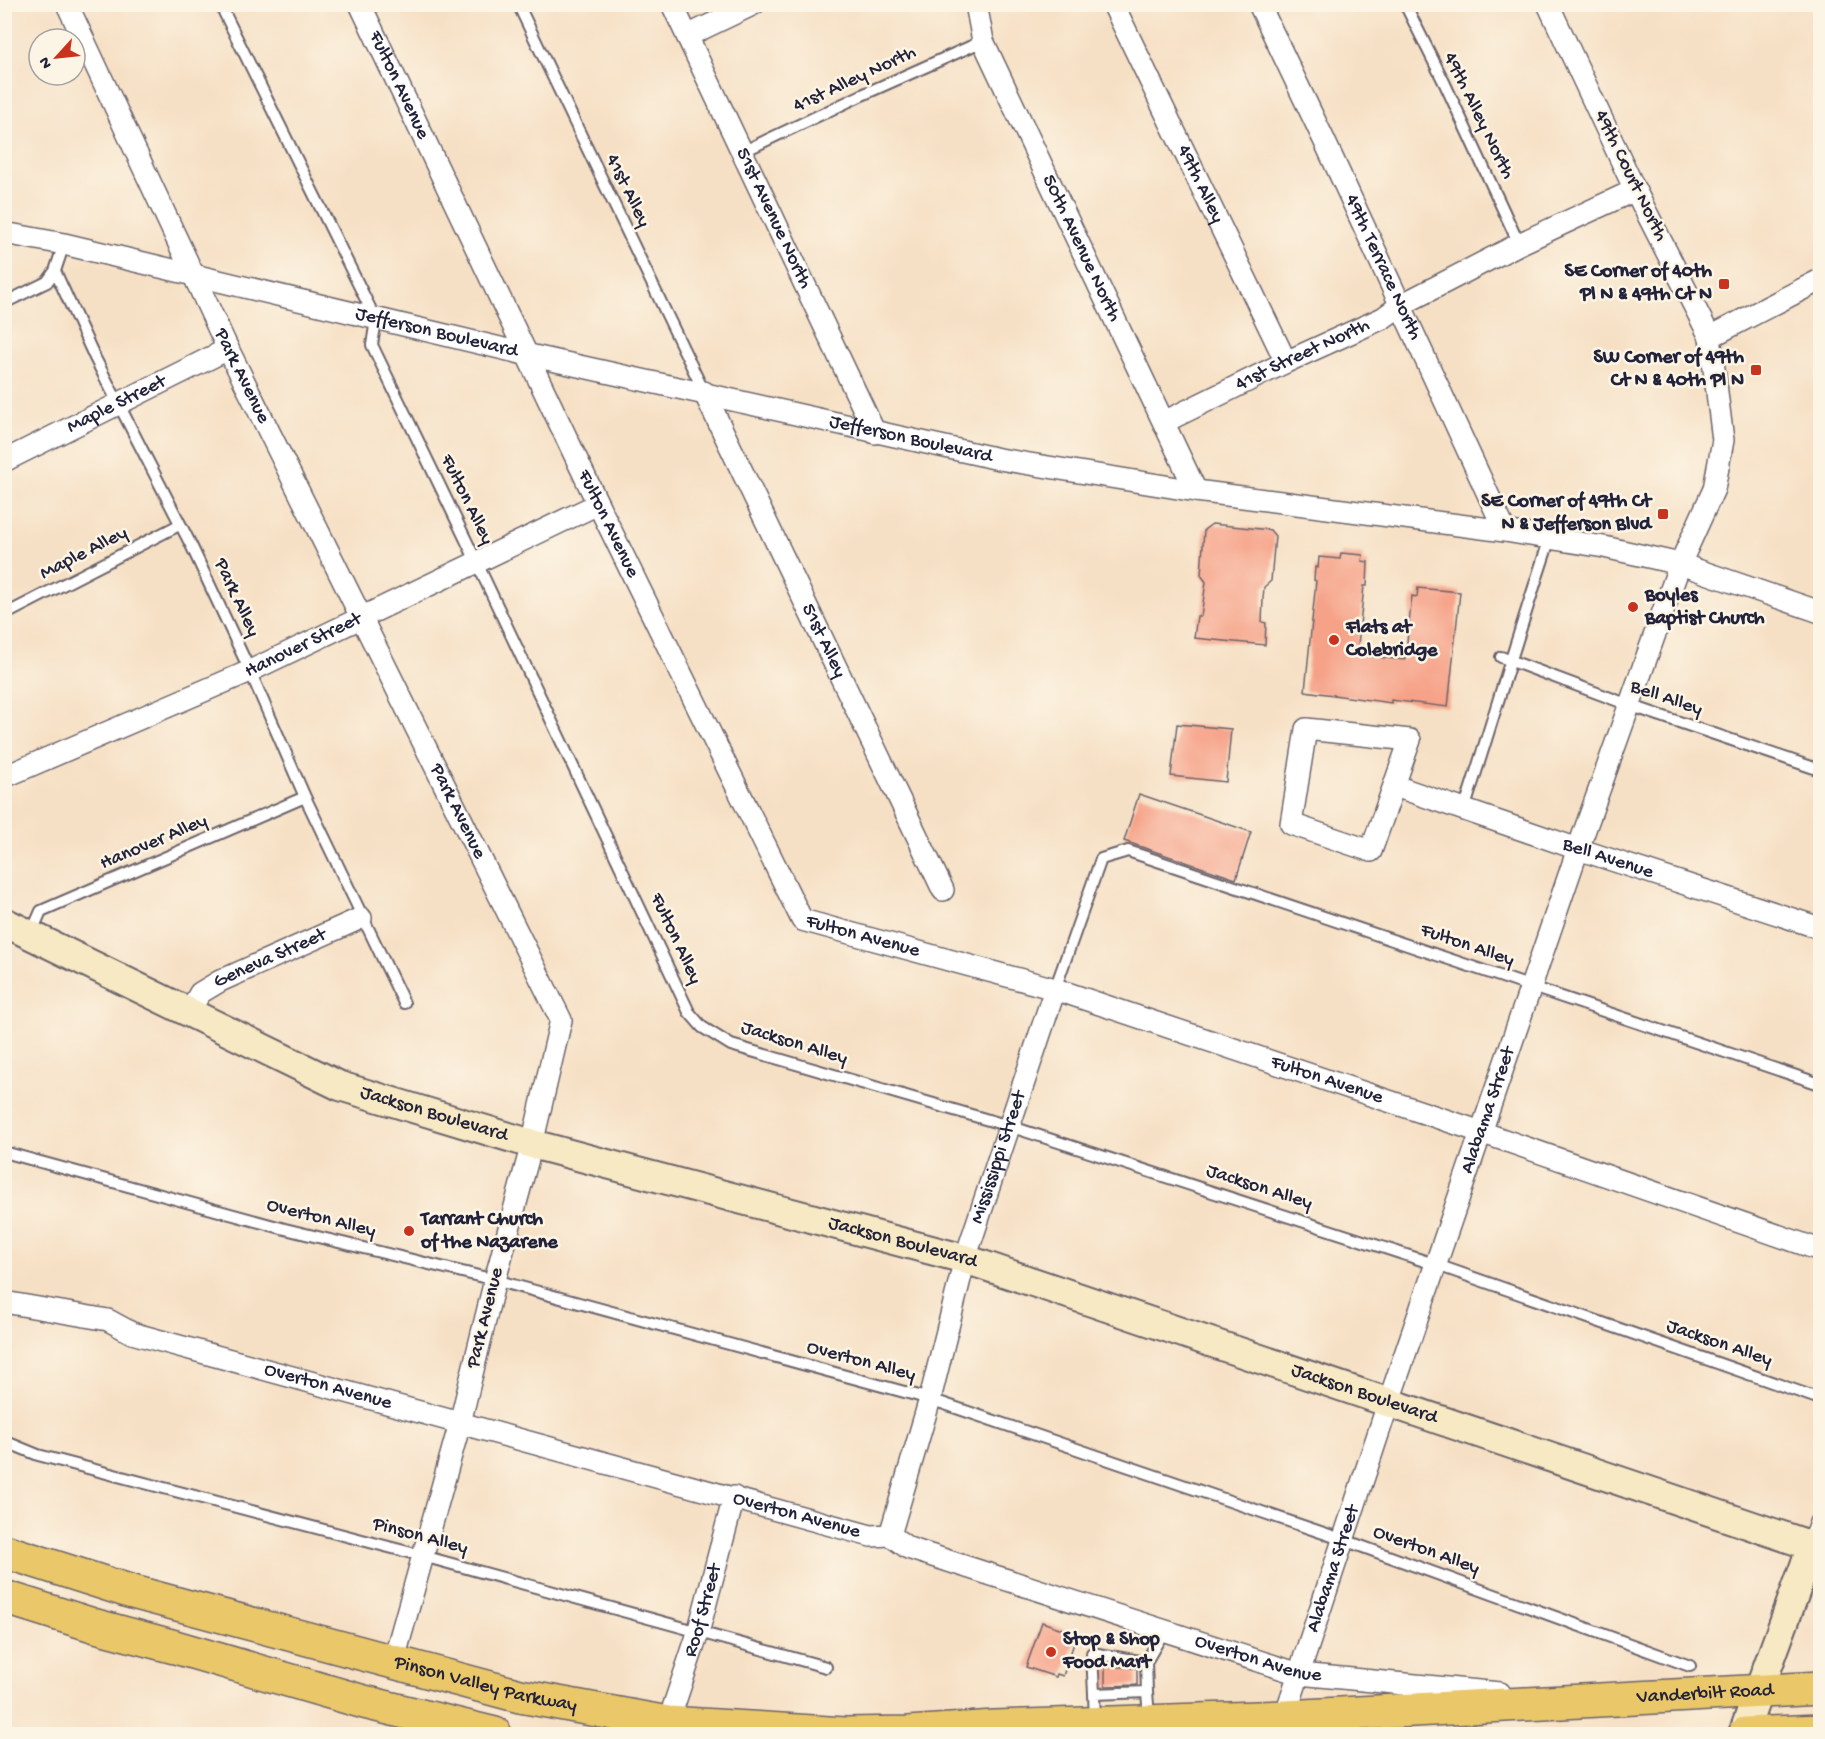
<svg xmlns="http://www.w3.org/2000/svg" width="1825" height="1739" font-family="'Gochi Hand',sans-serif">
	<style>
		.building { fill: #f6a288 }
		.lines { fill: none; stroke-linecap: round; stroke-linejoin: round }
		.lane-casing { stroke: #6c646b; stroke-width: 14 }
		.street-casing { stroke: #6c646b; stroke-width: 24 }
		.secondary-casing { stroke: #6c646b; stroke-width: 32 }
		.primary-casing { stroke: #6c646b; stroke-width: 36 }
		.lane { stroke: #fff; stroke-width: 10 }
		.street { stroke: #fff; stroke-width: 21 }
		.secondary { stroke: #f7e9c3; stroke-width: 28 }
		.primary { stroke: #eac769; stroke-width: 33 }
		.poi-dot { fill: #c8321e; stroke: #fcf5e5; stroke-width: 2 }
		.labels { text-anchor: middle; dominant-baseline: central; stroke-width: 5; stroke-linejoin: round; paint-order: stroke }
		.street-label { font-size: 20px; fill: #22223b; stroke: #fcf5e5 }
		.poi-label { font-size: 20px; font-weight: bold; fill: #22223b; stroke: #fcf5e5; text-anchor: start }
	</style>
	<rect width="100%" height="100%" fill="#fcf5e5"/>
	<filter id="ink" filterUnits="userSpaceOnUse"><feTurbulence type="fractalNoise" baseFrequency=".0167" numOctaves="2"/><feDisplacementMap in="SourceGraphic" scale="12" xChannelSelector="R" yChannelSelector="G"/><feConvolveMatrix kernelMatrix="1 2 1 2 8 2 1 2 1" color-interpolation-filters="sRGB"/></filter>
	<filter id="wash" filterUnits="userSpaceOnUse"><feTurbulence type="fractalNoise" baseFrequency=".008" numOctaves="4" result="noise"/><feDisplacementMap in="SourceGraphic" scale="24" xChannelSelector="R" yChannelSelector="G"/><feGaussianBlur stdDeviation="1.35" result="paint"/><feColorMatrix in="noise" values="0 0 0 0 0 0 0 0 0 0 0 0 0 0 0 0 0 1.4 0 .05"/><feComposite in="paint" operator="in"/></filter>
	<g filter="url(#wash)">
		<rect width="100%" height="100%" fill="#f6e0c5"/>
		<g id="blocks">
			<path class="building" d="M1212 524 1270 530 1275 536 1271 581 1264 587 1263 599 1262 622 1266 623 1265 645 1194 638 1197 616H1201L1206 582 1201 575 1204 530Z
				M1341 553 1363 555 1362 561 1368 562 1367 586H1364L1357 655 1405 660 1412 596 1417 597 1418 588 1460 592 1448 707 1391 700V703L1305 691 1316 581 1314 580 1315 567 1318 568 1319 557 1340 559Z
				M1177 724 1231 729 1226 782 1171 776Z
				M1139 794 1251 832 1236 879 1124 841Z
				M1042 1622 1071 1632 1070 1635 1076 1637 1063 1676 1057 1674 1056 1677 1026 1667Z
				M1105 1666 1137 1668V1685L1105 1686Z"/>
		</g>
	</g>
	<g filter="url(#ink)">
		<use href="#blocks" fill-opacity="0" stroke="#6c646b" stroke-width="1.5"/>
		<g class="lines">
			<g class="lane-casing">
				<path id="lane" d="M220 4 376 320 372 345 477 563 689 1012 702 1027 731 1045 1009 1126 1437 1265 1820 1399
					M518 4 704 392
					M1405 4 1445 84 1519 244
					M742 152 862 95 983 41
					M64 244 55 271 95 358 191 545 250 671 305 797 404 1003
					M4 303 47 282 55 271
					M4 615 179 525
					M1501 657 1629 705 1820 770
					M1464 810C1493 719 1520 628 1550 538
					M31 934 41 911 305 797
					M1055 989 1101 859 1128 851 1820 1084
					M4 1152 285 1229 495 1280 930 1399 1344 1540 1690 1666
					M4 1441 38 1455 423 1556 826 1667
					M1147 1692 1146 1662 1164 1631
					M1094 1694 1092 1653 1146 1662
					M1095 1721 1094 1694 1147 1692 1149 1717"/>
			</g>
			<g class="street-casing">
				<g id="street">
					<path id="s1" d="M67 4 228 349 561 1020 532 1144 495 1280 460 1423 393 1663"/>
					<path id="s2" d="M360 4 598 504 802 920 1055 989 1481 1132 1820 1250"/>
					<path id="s3" d="M672 4 875 433"/>
					<path id="s4" d="M976 4 983 41 1196 491"/>
					<path id="s5" d="M1113 4 1286 362"/>
					<path id="s6" d="M1259 4 1324 140 1505 531"/>
					<path d="M687 36 754 4"/>
					<path id="s7" d="M4 233 64 244 529 355 999 459 1196 491 1505 531 1604 547 1680 564 1820 612"/>
					<path d="M1710 337 1820 280"/>
					<path id="s8" d="M704 392 943 890"/>
					<path id="s9" d="M1164 422 1286 362 1383 318 1401 305 1519 244 1635 190"/>
					<path id="s10" d="M4 461 228 349"/>
					<path d="M1306 729 1410 740 1371 851 1291 824Z"/>
					<path id="s11" d="M4 777 250 671 598 504"/>
					<path id="s12" d="M1395 786 1578 849 1820 928"/>
					<path id="s13" d="M189 1012 200 993 220 981 361 918"/>
					<path id="s14" d="M4 1302 108 1320 132 1333 871 1536 890 1535 908 1548 1299 1674 1500 1693"/>
					<path id="s15" d="M890 1535 930 1399 965 1259 1055 989"/>
					<path d="M1812 1546 1820 1523"/>
					<path id="s16" d="M668 1723 698 1633 734 1497"/>
					<path id="s17" d="M1279 1734 1389 1401 1578 849 1680 564 1714 489 1723 440 1710 337 1635 190 1548 4"/>
				</g>
			</g>
			<g class="secondary-casing">
				<g id="secondary">
					<path id="s18" d="M4 922 340 1086 532 1144 965 1259 1812 1546 1743 1734"/>
				</g>
			</g>
			<g class="primary-casing">
				<g id="primary">
					<path id="s19" d="M4 1551 129 1591 520 1696 668 1723 845 1734 908 1733 994 1727 1285 1717 1820 1688"/>
					<path d="M4 1597 96 1626 175 1647 364 1702 495 1734"/>
					<path d="M1745 1734 1820 1731"/>
				</g>
			</g>
			<use href="#lane" class="lane"/>
			<use href="#street" class="street"/>
			<use href="#secondary" class="secondary"/>
			<use href="#primary" class="primary"/>
		</g>
	</g>
	<g class="poi-dot">
		<rect x="1718" y="278" width="12" height="12" rx="3"/>
		<rect x="1750" y="364" width="12" height="12" rx="3"/>
		<rect x="1657" y="508" width="12" height="12" rx="3"/>
		<circle cx="1633" cy="607" r="6"/>
		<circle cx="1334" cy="640" r="6"/>
		<circle cx="409" cy="1231" r="6"/>
		<circle cx="1051" cy="1652" r="6"/>
	</g>
	<g class="labels">
		<g class="street-label">
			<text transform="translate(855 80) rotate(-25)">41st Alley North</text>
			<text stroke="none"><textPath href="#s2" startOffset="90">Fulton Avenue</textPath></text>
			<text transform="translate(1478 116) rotate(64)">49th Alley North</text>
			<text transform="translate(1630 176) rotate(64)">49th Court North</text>
			<text stroke="none"><textPath href="#s5" startOffset="200">49th Alley</textPath></text>
			<text transform="translate(627 191) rotate(64)">41st Alley</text>
			<text stroke="none"><textPath href="#s3" startOffset="237">51st Avenue North</textPath></text>
			<text stroke="none"><textPath href="#s4" startOffset="267">50th Avenue North</textPath></text>
			<text stroke="none"><textPath href="#s6" startOffset="291">49th Terrace North</textPath></text>
			<text stroke="none"><textPath href="#s7" startOffset="444">Jefferson Boulevard</textPath></text>
			<text stroke="none"><textPath href="#s9" startOffset="154">41st Street North</textPath></text>
			<text stroke="none"><textPath href="#s1" startOffset="411">Park Avenue</textPath></text>
			<text stroke="none"><textPath href="#s10" startOffset="126">Maple Street</textPath></text>
			<text stroke="none"><textPath href="#s7" startOffset="930">Jefferson Boulevard</textPath></text>
			<text transform="translate(466 500) rotate(64)">Fulton Alley</text>
			<text stroke="none"><textPath href="#s2" startOffset="576">Fulton Avenue</textPath></text>
			<text transform="translate(84 554) rotate(-27)">Maple Alley</text>
			<text transform="translate(236 598) rotate(65)">Park Alley</text>
			<text stroke="none"><textPath href="#s8" startOffset="276">51st Alley</textPath></text>
			<text stroke="none"><textPath href="#s11" startOffset="327">Hanover Street</textPath></text>
			<text transform="translate(1666 699) rotate(19)">Bell Alley</text>
			<text stroke="none"><textPath href="#s1" startOffset="897">Park Avenue</textPath></text>
			<text transform="translate(154 843) rotate(-23)">Hanover Alley</text>
			<text stroke="none"><textPath href="#s12" startOffset="225">Bell Avenue</textPath></text>
			<text stroke="none"><textPath href="#s2" startOffset="1080">Fulton Avenue</textPath></text>
			<text transform="translate(675 939) rotate(65)">Fulton Alley</text>
			<text transform="translate(1467 946) rotate(19)">Fulton Alley</text>
			<text stroke="none"><textPath href="#s13" startOffset="100">Geneva Street</textPath></text>
			<text transform="translate(794 1044) rotate(17)">Jackson Alley</text>
			<text stroke="none"><textPath href="#s2" startOffset="1566">Fulton Avenue</textPath></text>
			<text stroke="none"><textPath href="#s17" startOffset="658">Alabama Street</textPath></text>
			<text stroke="none"><textPath href="#s18" startOffset="472">Jackson Boulevard</textPath></text>
			<text stroke="none"><textPath href="#s15" startOffset="393">Mississippi Street</textPath></text>
			<text transform="translate(1259 1188) rotate(18)">Jackson Alley</text>
			<text transform="translate(321 1219) rotate(14)">Overton Alley</text>
			<text stroke="none"><textPath href="#s18" startOffset="958">Jackson Boulevard</textPath></text>
			<text transform="translate(486 1318) rotate(-76)">Park Avenue</text>
			<text transform="translate(1719 1344) rotate(19)">Jackson Alley</text>
			<text transform="translate(861 1362) rotate(15)">Overton Alley</text>
			<text stroke="none"><textPath href="#s14" startOffset="336">Overton Avenue</textPath></text>
			<text stroke="none"><textPath href="#s18" startOffset="1444">Jackson Boulevard</textPath></text>
			<text stroke="none"><textPath href="#s14" startOffset="822">Overton Avenue</textPath></text>
			<text transform="translate(420 1537) rotate(15)">Pinson Alley</text>
			<text transform="translate(1426 1551) rotate(20)">Overton Alley</text>
			<text stroke="none"><textPath href="#s17" startOffset="174">Alabama Street</textPath></text>
			<text stroke="none"><textPath href="#s16" startOffset="118">Roof Street</textPath></text>
			<text stroke="none"><textPath href="#s14" startOffset="1308">Overton Avenue</textPath></text>
			<text stroke="none"><textPath href="#s19" startOffset="500">Pinson Valley Parkway</textPath></text>
			<text stroke="none"><textPath href="#s19" startOffset="1725">Vanderbilt Road</textPath></text>
		</g>
		<g class="poi-label">
			<text x="1712" y="272" text-anchor="end">SE Corner of 40th<tspan x="1712" dy="23">Pl N &amp; 49th Ct N</tspan></text>
			<text x="1744" y="358" text-anchor="end">SW Corner of 49th<tspan x="1744" dy="23">Ct N &amp; 40th Pl N</tspan></text>
			<text x="1651" y="502" text-anchor="end">SE Corner of 49th Ct<tspan x="1651" dy="23">N &amp; Jefferson Blvd</tspan></text>
			<text x="1645" y="596">Boyles<tspan x="1645" dy="23">Baptist Church</tspan></text>
			<text x="1346" y="628">Flats at<tspan x="1346" dy="23">Colebridge</tspan></text>
			<text x="421" y="1220">Tarrant Church<tspan x="421" dy="23">of the Nazarene</tspan></text>
			<text x="1063" y="1640">Stop &amp; Shop<tspan x="1063" dy="23">Food Mart</tspan></text>
		</g>
	</g>
	<rect width="1825" height="1739" fill="none" stroke="#fcf5e5" stroke-width="24"/>
	<g transform="translate(57 57) rotate(243)"><circle r="28" fill="#fcf5e5" stroke="#a5a1a1" stroke-width="1.5"/>
	<path d="M0-4.5L10 22L0 15L-10 22Z" fill="#c8321e"/>
	<text y="-9" font-size="16" font-weight="bold" text-anchor="middle" fill="#22223b">N</text>
	</g>
</svg>
